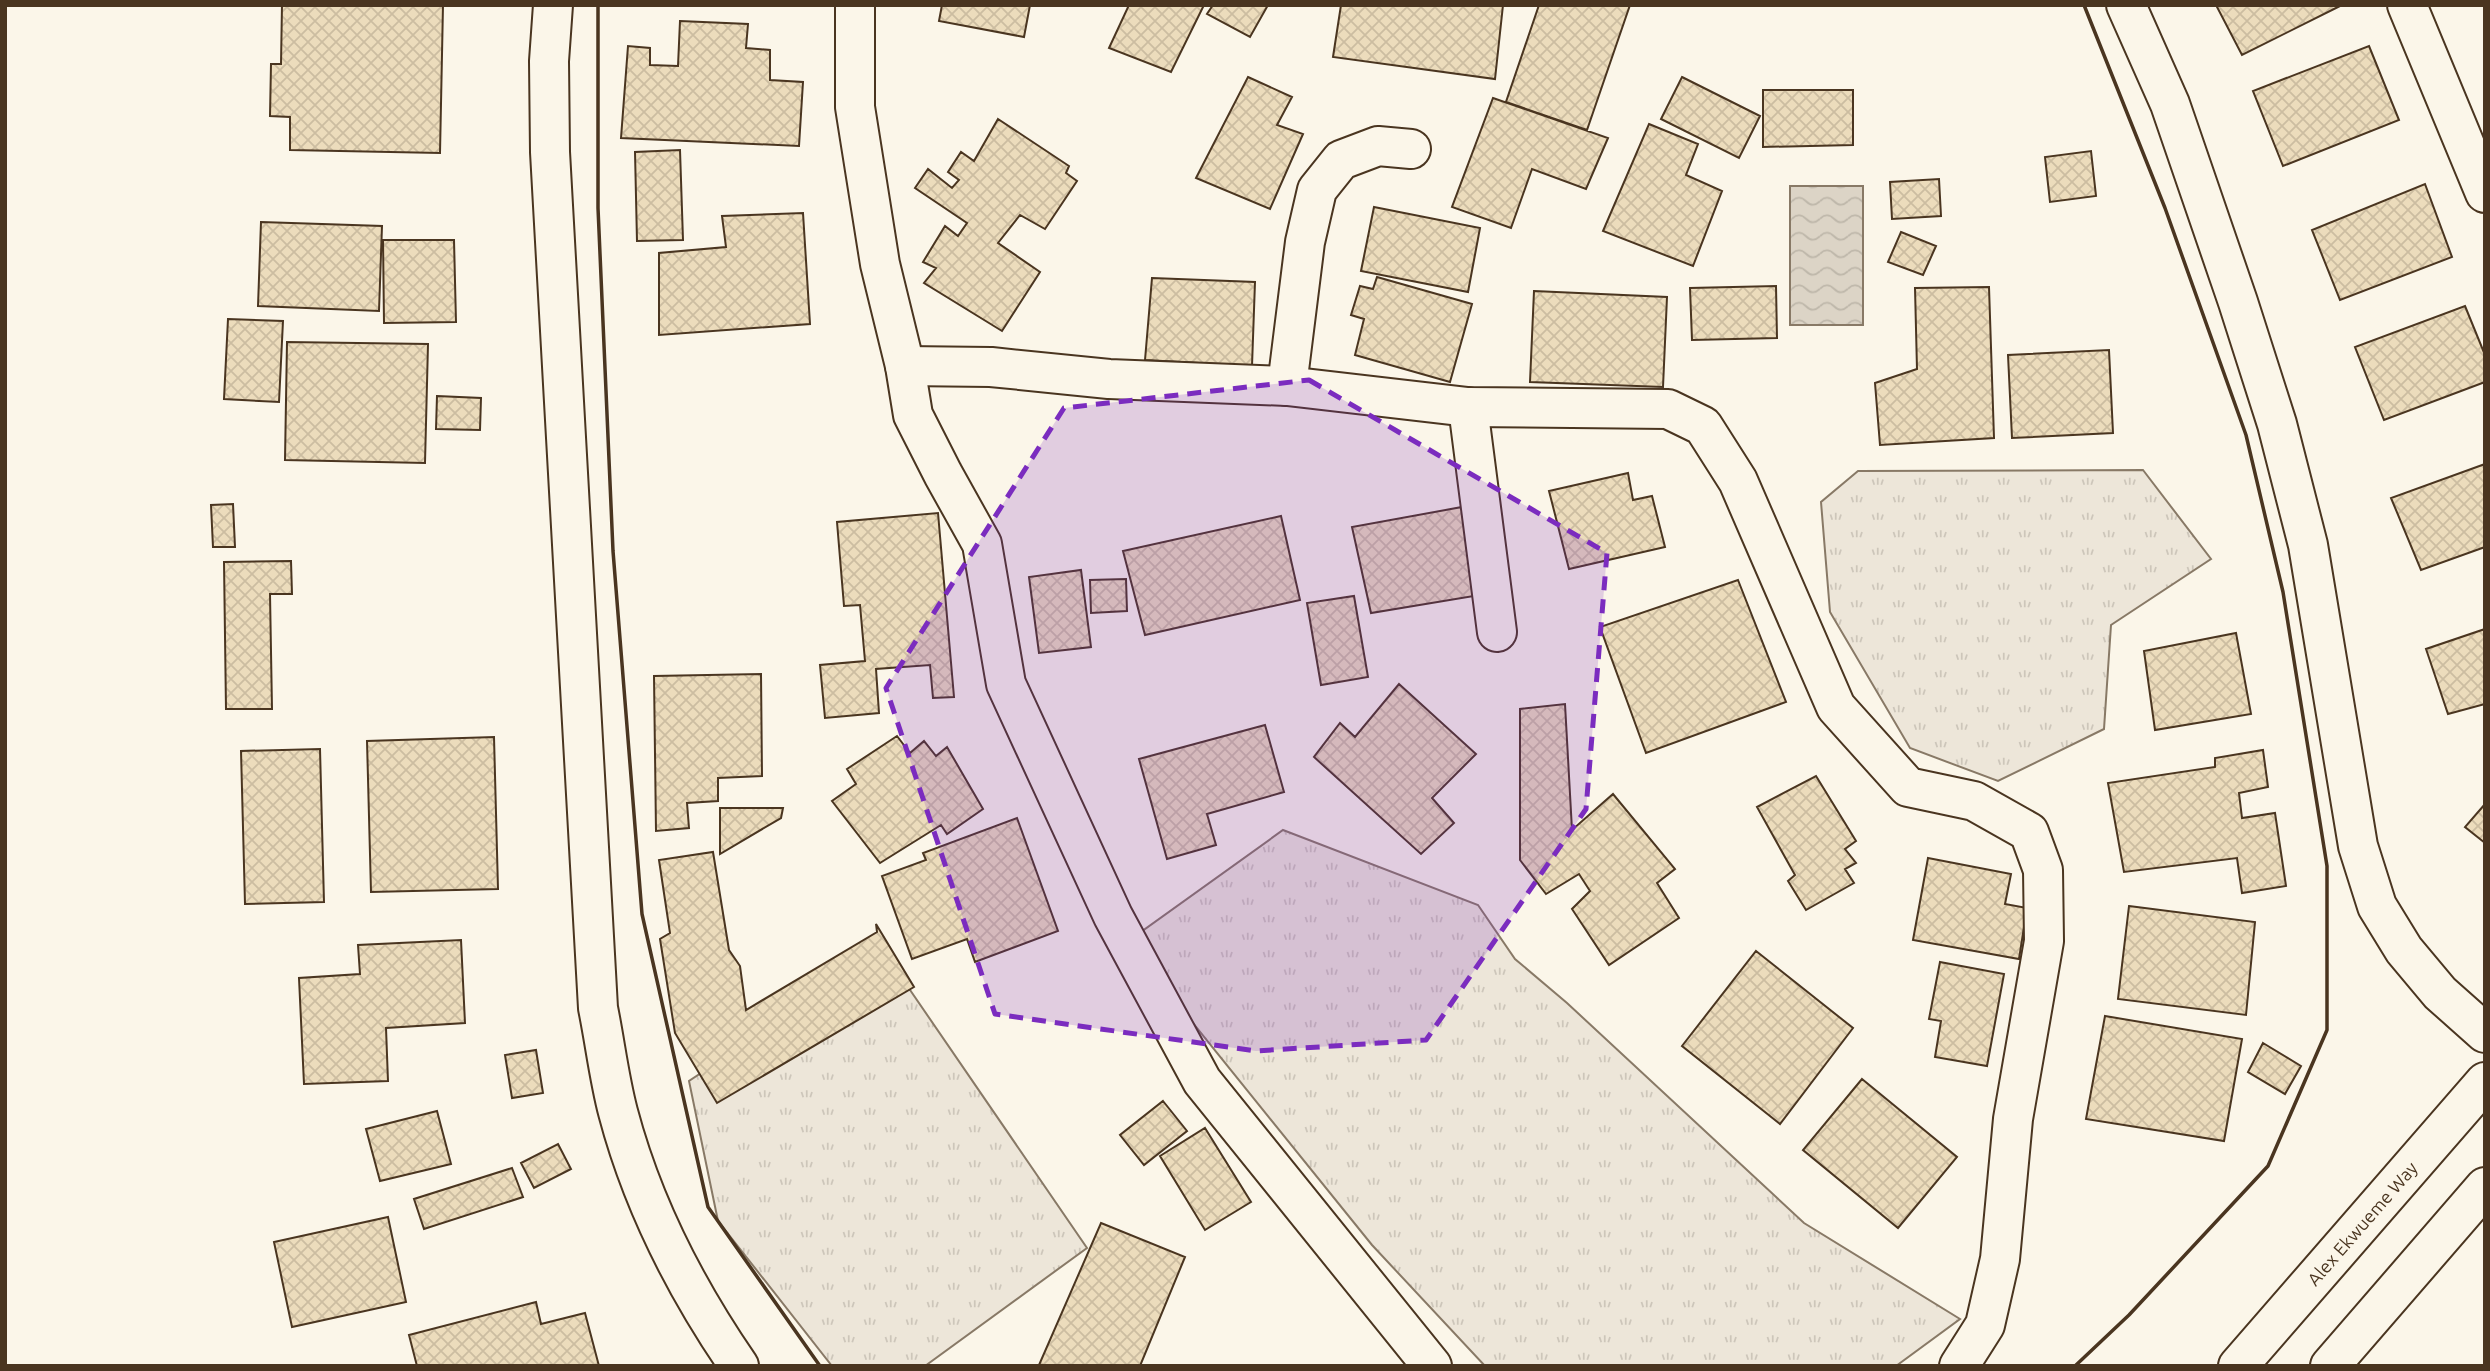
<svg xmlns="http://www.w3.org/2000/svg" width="2490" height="1371" font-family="Ubuntu,sans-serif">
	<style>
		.park { fill: url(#park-tufts); stroke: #887966; stroke-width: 2 }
		.water { fill: url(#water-waves); stroke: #887966; stroke-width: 2 }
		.building { fill: url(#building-cross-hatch); stroke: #4a3520; stroke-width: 2 }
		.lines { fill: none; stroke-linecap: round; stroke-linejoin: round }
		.minor-casing { stroke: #4a3520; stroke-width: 42 }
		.minor { stroke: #fbf6e9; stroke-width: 38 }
		.wall { stroke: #4a3520; stroke-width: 3.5 }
		.marked { fill: #7b2cbf; fill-opacity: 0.2; stroke: #7b2cbf; stroke-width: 5; stroke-dasharray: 14 9; stroke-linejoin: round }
		.labels { text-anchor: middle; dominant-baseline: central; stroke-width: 5; stroke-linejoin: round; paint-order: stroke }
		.street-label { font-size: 18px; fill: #4a3520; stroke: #fbf6e9 }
	</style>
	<defs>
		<pattern id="park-tufts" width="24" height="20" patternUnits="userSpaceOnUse" patternTransform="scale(1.75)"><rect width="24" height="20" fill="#ede6d9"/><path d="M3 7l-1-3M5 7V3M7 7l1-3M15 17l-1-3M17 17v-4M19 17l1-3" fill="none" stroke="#cdc6ba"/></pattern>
		<pattern id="water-waves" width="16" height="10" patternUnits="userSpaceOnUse" patternTransform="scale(1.75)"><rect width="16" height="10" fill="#dcd4c6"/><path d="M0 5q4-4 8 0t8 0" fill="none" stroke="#beb7aa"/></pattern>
		<pattern id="building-cross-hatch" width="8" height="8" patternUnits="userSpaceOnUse" patternTransform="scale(1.75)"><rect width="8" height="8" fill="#ecdcbc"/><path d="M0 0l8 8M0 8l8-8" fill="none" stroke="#ccbda1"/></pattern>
	</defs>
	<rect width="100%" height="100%" fill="#fbf6e9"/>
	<path class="park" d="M2143 470 2211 559 2111 625 2104 729 1998 781 1910 748 1830 612 1821 502 1858 471Z
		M1283 830 1478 905 1515 959 1567 1003 1804 1223 1960 1319 1896 1366H1485L1372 1245 1155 976 1141 932Z
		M884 952 1087 1248 925 1366H832L718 1221 689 1081Z"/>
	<path class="water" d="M1790 186H1863V325H1790Z"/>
	<path class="building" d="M282 5H443L440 153 290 150V117L270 116 271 64H281Z
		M942 5H1030L1024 37 939 21Z
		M1129 5H1204L1171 72 1109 48Z
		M1213 5H1268L1250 37 1207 14Z
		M1341 5H1503L1495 79 1333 57Z
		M1539 5H1630L1587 130 1506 102Z
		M2216 5H2342L2242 55Z
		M680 21 748 24 746 48 770 50V80L803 82 799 146 621 138 628 46 650 48V65L678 66Z
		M2369 46 2399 120 2283 166 2253 91Z
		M1248 77 1292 97 1277 125 1303 134 1270 209 1196 178Z
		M1682 77 1760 116 1739 158 1661 119Z
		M1763 90H1853V145L1763 147Z
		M1493 98 1608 138 1586 189 1532 169 1511 228 1452 207Z
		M998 119 1069 166 1066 173 1077 181 1045 229 1020 215 998 243 1040 272 1002 331 924 283 936 268 923 262 945 226 958 236 967 223 915 188 928 169 952 188 959 180 948 172 961 152 974 161Z
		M1649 124 1698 144 1686 175 1722 191 1693 266 1603 231Z
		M680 150 683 240 637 241 635 152Z
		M2091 151 2096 196 2050 202 2045 157Z
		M1939 179 1941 216 1892 219 1890 182Z
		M2425 184 2452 257 2340 300 2312 230Z
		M1374 207 1480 228 1468 292 1361 271Z
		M803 213 810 324 659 335V253L726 247 722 216Z
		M261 222 382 226 379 311 258 306Z
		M1901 232 1936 246 1923 275 1888 262Z
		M383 240H454L456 322 384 323Z
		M1377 277 1472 304 1450 382 1355 355 1364 319 1351 315 1360 286 1373 289Z
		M1152 278 1255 282 1252 366 1145 360Z
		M1776 286 1777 338 1692 340 1690 288Z
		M1989 287 1994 438 1880 445 1875 383 1917 369 1915 288Z
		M1534 291 1667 297 1663 387 1530 382Z
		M2465 306 2485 355V382L2384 420 2355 347Z
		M228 319 283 321 279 402 224 399Z
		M287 342 428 344 425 463 285 460Z
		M2109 350 2113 433 2012 438 2008 355Z
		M437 396 481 398 480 430 436 429Z
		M2485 464V547L2421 570 2391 498Z
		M1628 473 1633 500 1652 496 1665 547 1569 569 1549 491Z
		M233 504 235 547H213L211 505Z
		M1462 507 1480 595 1371 613 1352 527Z
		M938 513 954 697 933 698 930 665 876 669 879 713 825 718 820 665 865 661 860 605 844 606 837 522Z
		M1281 516 1300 600 1145 635 1123 551Z
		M291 561 292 594H270L272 709H226L224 562Z
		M1081 570 1091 647 1039 653 1029 577Z
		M1126 579 1127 611 1091 613 1090 580Z
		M1738 580 1786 702 1646 753 1600 627Z
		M1354 596 1368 677 1321 685 1307 603Z
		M2485 629V704L2448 714 2426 649Z
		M2236 633 2251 714 2155 730 2144 651Z
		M761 674 762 776 718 778V801L687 803 689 828 656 831 654 676Z
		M1399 684 1476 754 1432 798 1454 823 1421 854 1314 757 1340 723 1355 737Z
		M1565 704 1572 830 1613 794 1675 869 1657 883 1679 918 1609 965 1572 909 1590 891 1579 874 1546 894 1520 860V709Z
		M1265 725 1284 792 1207 814 1216 845 1167 859 1139 759Z
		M897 736 910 753 924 741 936 756 947 747 983 809 947 834 941 825 880 863 832 801 856 784 847 769Z
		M494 737 498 889 371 892 367 741Z
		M320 749 324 902 245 904 241 751Z
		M2263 750 2268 787 2239 793 2242 818 2275 813 2286 886 2242 893 2237 858 2124 872 2108 783 2215 767V758Z
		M1816 776 1856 841 1845 849 1856 863 1845 869 1854 883 1806 910 1788 881 1795 875 1757 807Z
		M2485 804V843L2465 827Z
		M720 808H783L781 818 720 854Z
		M1017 818 1058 931 975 962 967 939 912 959 882 876 926 860 923 853Z
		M713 852 729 950 740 966 746 1010 877 932 876 924 914 987 717 1103 675 1033 660 939 670 933 659 860Z
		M1928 858 2011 874 2005 904 2027 908 2019 959 1913 940Z
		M2129 906 2255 922 2246 1015 2118 999Z
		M461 940 465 1023 386 1028 388 1081 304 1084 299 978 360 974 358 945Z
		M1756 951 1853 1028 1780 1124 1682 1046Z
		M1940 962 2004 974 1987 1066 1935 1057 1941 1021 1929 1019Z
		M2105 1016 2242 1039 2224 1141 2086 1119Z
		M2263 1043 2301 1066 2285 1094 2248 1072Z
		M536 1050 543 1093 512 1098 505 1055Z
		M1862 1079 1957 1157 1898 1228 1803 1150Z
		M1163 1101 1187 1131 1144 1165 1120 1135Z
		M437 1111 451 1164 380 1181 366 1129Z
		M1205 1128 1251 1202 1205 1230 1160 1156Z
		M558 1144 571 1169 534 1188 521 1163Z
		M512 1168 523 1197 424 1229 414 1199Z
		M388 1217 406 1302 292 1327 274 1242Z
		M1101 1223 1185 1257 1140 1366 1039 1365Z
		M536 1302 541 1324 585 1313 599 1366H417L409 1335Z"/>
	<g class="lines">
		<g class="minor-casing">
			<g id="minor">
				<path d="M553 5 549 61 550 152 598 1008C605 1042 609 1078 618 1112 642 1203 686 1289 739 1366"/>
				<path d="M855 5V107L880 264 905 366 913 415 943 474 982 544 1006 684 1113 916 1202 1081 1432 1366"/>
				<path d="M2126 5 2170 104 2238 302 2277 424 2308 545 2358 846 2377 906 2404 950 2440 993 2485 1033"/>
				<path d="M2407 5 2485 193"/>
				<path d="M905 366 991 367 1109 379 1287 386 1468 407 1668 409 1703 426 1738 481 1836 707 1908 787 1974 801 2029 832 2043 870 2044 941 2013 1119 2000 1259 1985 1325 1959 1366"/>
				<path d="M1287 386 1305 242 1317 190 1341 160 1378 146 1411 149"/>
				<path d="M1468 407 1497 632"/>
				<path id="s1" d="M2238 1366 2485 1082"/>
				<path d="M2330 1366 2485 1187"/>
			</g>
		</g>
		<use href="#minor" class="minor"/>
		<path class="wall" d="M598 5V208L613 551 642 914 708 1207 820 1366
			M2075 1366 2129 1315 2268 1166 2327 1030V866L2283 592 2246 435 2165 208 2084 5"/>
	</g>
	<path class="marked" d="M1309 380 1607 553 1586 809 1426 1040 1256 1051 995 1014 886 688 1064 408Z"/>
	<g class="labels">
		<g class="street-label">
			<text stroke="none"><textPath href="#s1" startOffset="189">Alex Ekwueme Way</textPath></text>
		</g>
	</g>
	<rect width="2490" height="1371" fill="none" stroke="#4a3520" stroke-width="14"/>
</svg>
